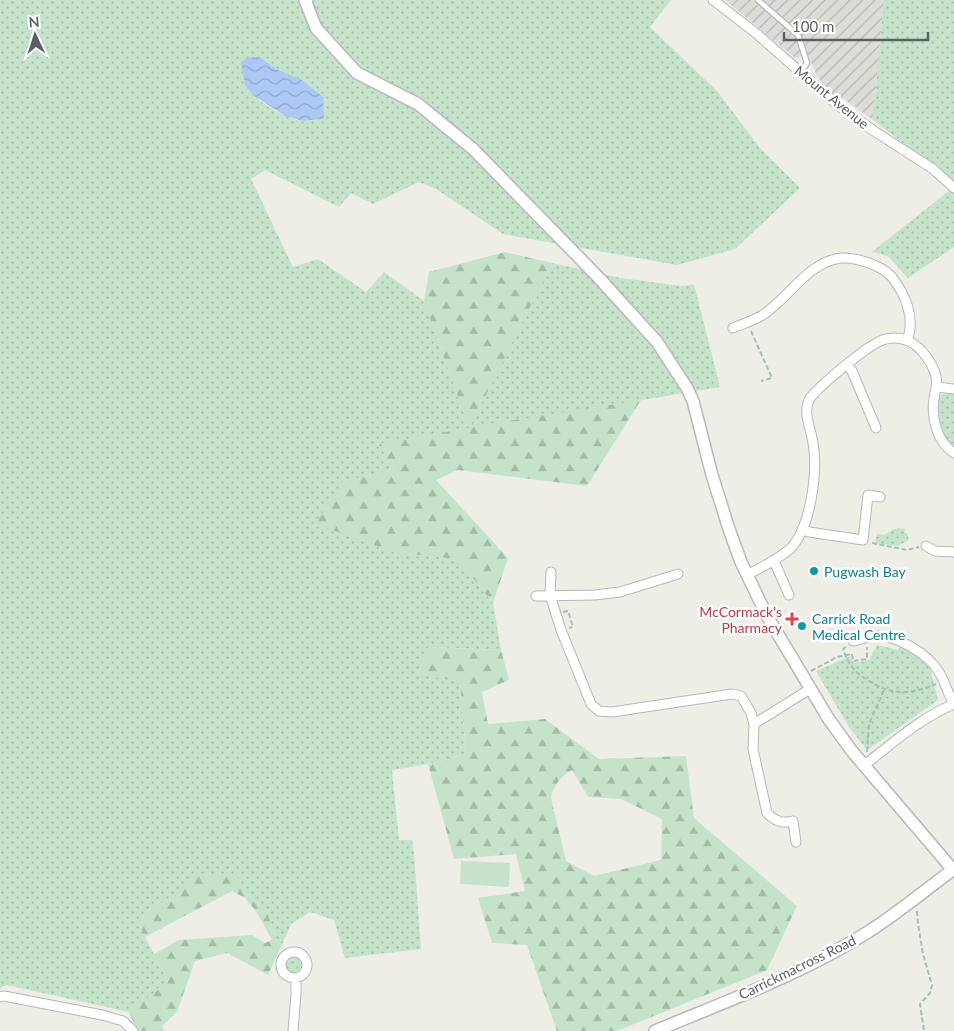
<svg xmlns="http://www.w3.org/2000/svg" width="954" height="1031" font-family="Lato,sans-serif">
	<style>
		.industrial { fill: url(#industrial-furrows) }
		.green { fill: url(#green-dots); fill-rule: evenodd }
		.forest { fill: url(#forest-firs); fill-rule: evenodd }
		.pitch { fill: #c5e3cb }
		.water { fill: url(#water-waves) }
		.lines { fill: none; stroke-linecap: round; stroke-linejoin: round }
		.lane-casing { stroke: #b6b7bb; stroke-width: 7 }
		.street-casing { stroke: #b6b7bb; stroke-width: 11 }
		.secondary-casing { stroke: #b7b8be; stroke-width: 14 }
		.path { stroke: #9ec4b1; stroke-width: 2; stroke-dasharray: 5 2.5; stroke-linecap: butt }
		.lane { stroke: #fff; stroke-width: 4.5 }
		.street { stroke: #fff; stroke-width: 9 }
		.secondary { stroke: #fff; stroke-width: 11 }
		.culture-dot { fill: #0f9aa8; stroke: #fff; stroke-width: 2 }
		.health-dot { fill: #e0444e; stroke: #fff; stroke-width: 2 }
		.labels { text-anchor: middle; dominant-baseline: central; stroke-width: 5; stroke-linejoin: round; paint-order: stroke }
		.street-label { font-size: 14px; fill: #5d5f65; stroke: #fff }
		.culture-label { font-size: 14px; fill: #0d838f; stroke: #fff; text-anchor: start }
		.health-label { font-size: 14px; fill: #be3a42; stroke: #fff; text-anchor: end }
	</style>
	<defs>
		<pattern id="industrial-furrows" width="10" height="10" patternUnits="userSpaceOnUse" patternTransform="scale(1.25)"><rect width="10" height="10" fill="#ddddd8"/><path d="M-1 1l2-2M0 10L10 0M9 11l2-2" fill="none" stroke="#b6b6b3"/></pattern>
		<pattern id="green-dots" width="8" height="8" patternUnits="userSpaceOnUse" patternTransform="scale(1.25)"><rect width="8" height="8" fill="#c5e3cb"/><path d="M2 2h.1M6 6h.1" fill="none" stroke="#a3bba8" stroke-width="1.8" stroke-linecap="round"/></pattern>
		<pattern id="forest-firs" width="22" height="20" patternUnits="userSpaceOnUse" patternTransform="scale(1.25)"><rect width="22" height="20" fill="#c5e3cb"/><path d="M5 1l3.5 6h-7zM16 11l3.5 6h-7z" fill="#a3bba8"/></pattern>
		<pattern id="water-waves" width="16" height="10" patternUnits="userSpaceOnUse" patternTransform="scale(1.25)"><rect width="16" height="10" fill="#aec8f6"/><path d="M0 5q4-4 8 0t8 0" fill="none" stroke="#91a6cb"/></pattern>
	</defs>
	<rect width="100%" height="100%" fill="#eeeee6"/>
	<path class="industrial" d="M725 0H884L873 120 844 99H839L823 84 817 76 808 55 795 58Z"/>
	<path class="green" d="M0 0H671L650 27 717 91 760 148 800 188 735 249 677 265 503 234 436 189 419 182 373 204 351 193 339 207 265 170 251 179 293 267 318 259 366 292 384 272 424 301 469 427 552 263 621 278 682 286 694 284 720 387 380 444 394 470 343 481 397 553 458 559 493 603 501 650 428 647 418 674 460 681 466 754 428 764 392 770 399 840H412L414 853 421 949 345 958 334 920 310 912 291 924 280 949 266 909 242 891 237 877 137 921 168 982 129 1012 7 985 0 988ZM260 57 276 69 324 119C317 120 310 121 304 121 284 119 256 101 245 85Z
		M884 0H954V183L873 120Z
		M950 190 954 194V247L908 278 888 256 872 252Z
		M943 394H954V449C938 437 932 415 940 396Z
		M898 528 905 529 904 532 907 533 909 540 901 544 899 546 875 543 877 534 885 535 893 529H897Z
		M877 645 898 650 900 646 912 653 930 668 938 700 867 750 849 727 816 671 851 656 853 663 869 660Z
		M285 965a9 9 0 1 1 18 0a9 9 0 1 1-18 0Z"/>
	<path class="forest" d="M505 252 552 263 470 427 641 400 587 486 458 470 436 480 508 558 493 603 458 559 397 553 315 524 343 481 394 470 379 444 469 428 424 301 429 272Z
		M428 647 501 650 509 680 482 692 488 724 545 719 599 759 686 756 694 818 797 906 767 970 617 1031H557L527 945 492 943 478 898 525 891 516 854 454 859 428 764 466 754 460 682 418 674ZM572 770 588 797 621 799 662 819 661 860 594 876 566 861 551 798C553 787 561 775 572 770Z
		M199 875 237 876 242 891 266 909 280 949 268 975 227 953 195 961 177 1012 162 1026 164 1031H137L129 1012 168 982 154 954 179 940 252 935 265 943 272 940 256 911 245 898 232 891 145 937 137 921Z"/>
	<path class="pitch" d="M461 861 510 863 509 887 460 884Z"/>
	<path class="water" d="M260 57 276 69 302 80 323 97 324 119 303 121 285 116 253 95 245 85 241 63 246 58Z"/>
	<g class="lines">
		<g class="lane-casing">
			<path id="lane" d="M758 0 798 35 807 63 801 72"/>
		</g>
		<g class="street-casing">
			<path id="street" d="M713 0 757 34 840 107 874 131 933 169 954 188
				M733 328C742 324 753 321 761 316 789 299 807 262 841 258 855 257 881 265 891 276 905 293 916 319 907 340
				M847 365 852 371 876 428
				M937 387 954 389
				M802 529 809 532 863 540 868 495 880 497
				M926 546 935 551 954 552
				M774 561 789 595
				M551 572 550 595 561 630 591 704 599 711 612 712 732 694 741 696 751 713 754 724 810 689
				M747 575C762 567 777 560 790 549 811 528 818 471 813 443 811 428 802 413 810 398 821 385 870 342 886 339 899 336 911 340 921 350 928 358 933 365 936 376 938 384 935 390 934 399 931 418 937 442 954 453
				M536 596 595 595 620 592 678 574
				M853 641C860 640 866 637 872 636 895 633 928 654 939 672 945 682 948 694 954 704 920 718 892 744 863 766
				M754 724 753 749 767 813C775 821 782 824 793 821L796 842
				M281 965a13 13 0 1 1 26 0a13 13 0 1 1-26 0Z
				M0 997 4 996 102 1015 123 1021 133 1031
				M293 1031 296 994V978"/>
		</g>
		<g class="secondary-casing">
			<path id="secondary" d="M307 0H305L316 28 357 73 418 104 473 149 599 278 657 342 687 388 693 401 712 475 729 529 741 562 766 614 828 718 851 750 953 870
				M655 1031C727 1001 802 974 868 932 898 913 925 890 954 869"/>
		</g>
		<path class="path" d="M751 331 772 378 761 381
			M872 543 907 550 919 547
			M563 612 568 611 573 627 569 628
			M846 647 843 649C847 662 854 672 866 679 891 696 909 695 936 684
			M811 671 837 657 852 654 853 661 867 659V647
			M867 752 869 724 884 690
			M917 911 918 924 923 954 932 985 930 993 920 1004 924 1031"/>
		<use href="#lane" class="lane"/>
		<use href="#street" class="street"/>
		<use href="#secondary" class="secondary"/>
	</g>
	<g class="culture-dot">
		<circle cx="814" cy="571" r="5"/>
		<circle cx="802" cy="626" r="5"/>
	</g>
	<path class="health-dot" d="M789.5 611.5h5v5h5v5h-5v5h-5v-5h-5v-5h5z"/>
	<g class="labels">
		<g class="street-label">
			<text transform="translate(832 97) rotate(39)">Mount Avenue</text>
			<text transform="translate(797 967) rotate(-26)">Carrickmacross Road</text>
		</g>
		<g class="culture-label">
			<text x="824" y="571">Pugwash Bay</text>
			<text x="812" y="618">Carrick Road<tspan x="812" dy="16">Medical Centre</tspan></text>
		</g>
		<g class="health-label">
			<text x="782" y="611">McCormack's<tspan x="782" dy="16">Pharmacy</tspan></text>
		</g>
	</g>
	<g transform="translate(35 35) rotate(356)" stroke="#ffffff" stroke-width="4" paint-order="stroke">
	<path d="M0-4L9 19L0 12L-9 19Z" fill="#5d5f65"/>
	<text y="-8" font-size="14" font-weight="bold" text-anchor="middle" fill="#5d5f65">N</text>
	</g>
	<path d="M784 32v8h144v-8" fill="none" stroke="#5d5f65" stroke-width="2.5"/>
	<text x="792" y="32" font-size="15" fill="#5d5f65" stroke="#ffffff" stroke-width="4" paint-order="stroke">100 m</text>
</svg>
